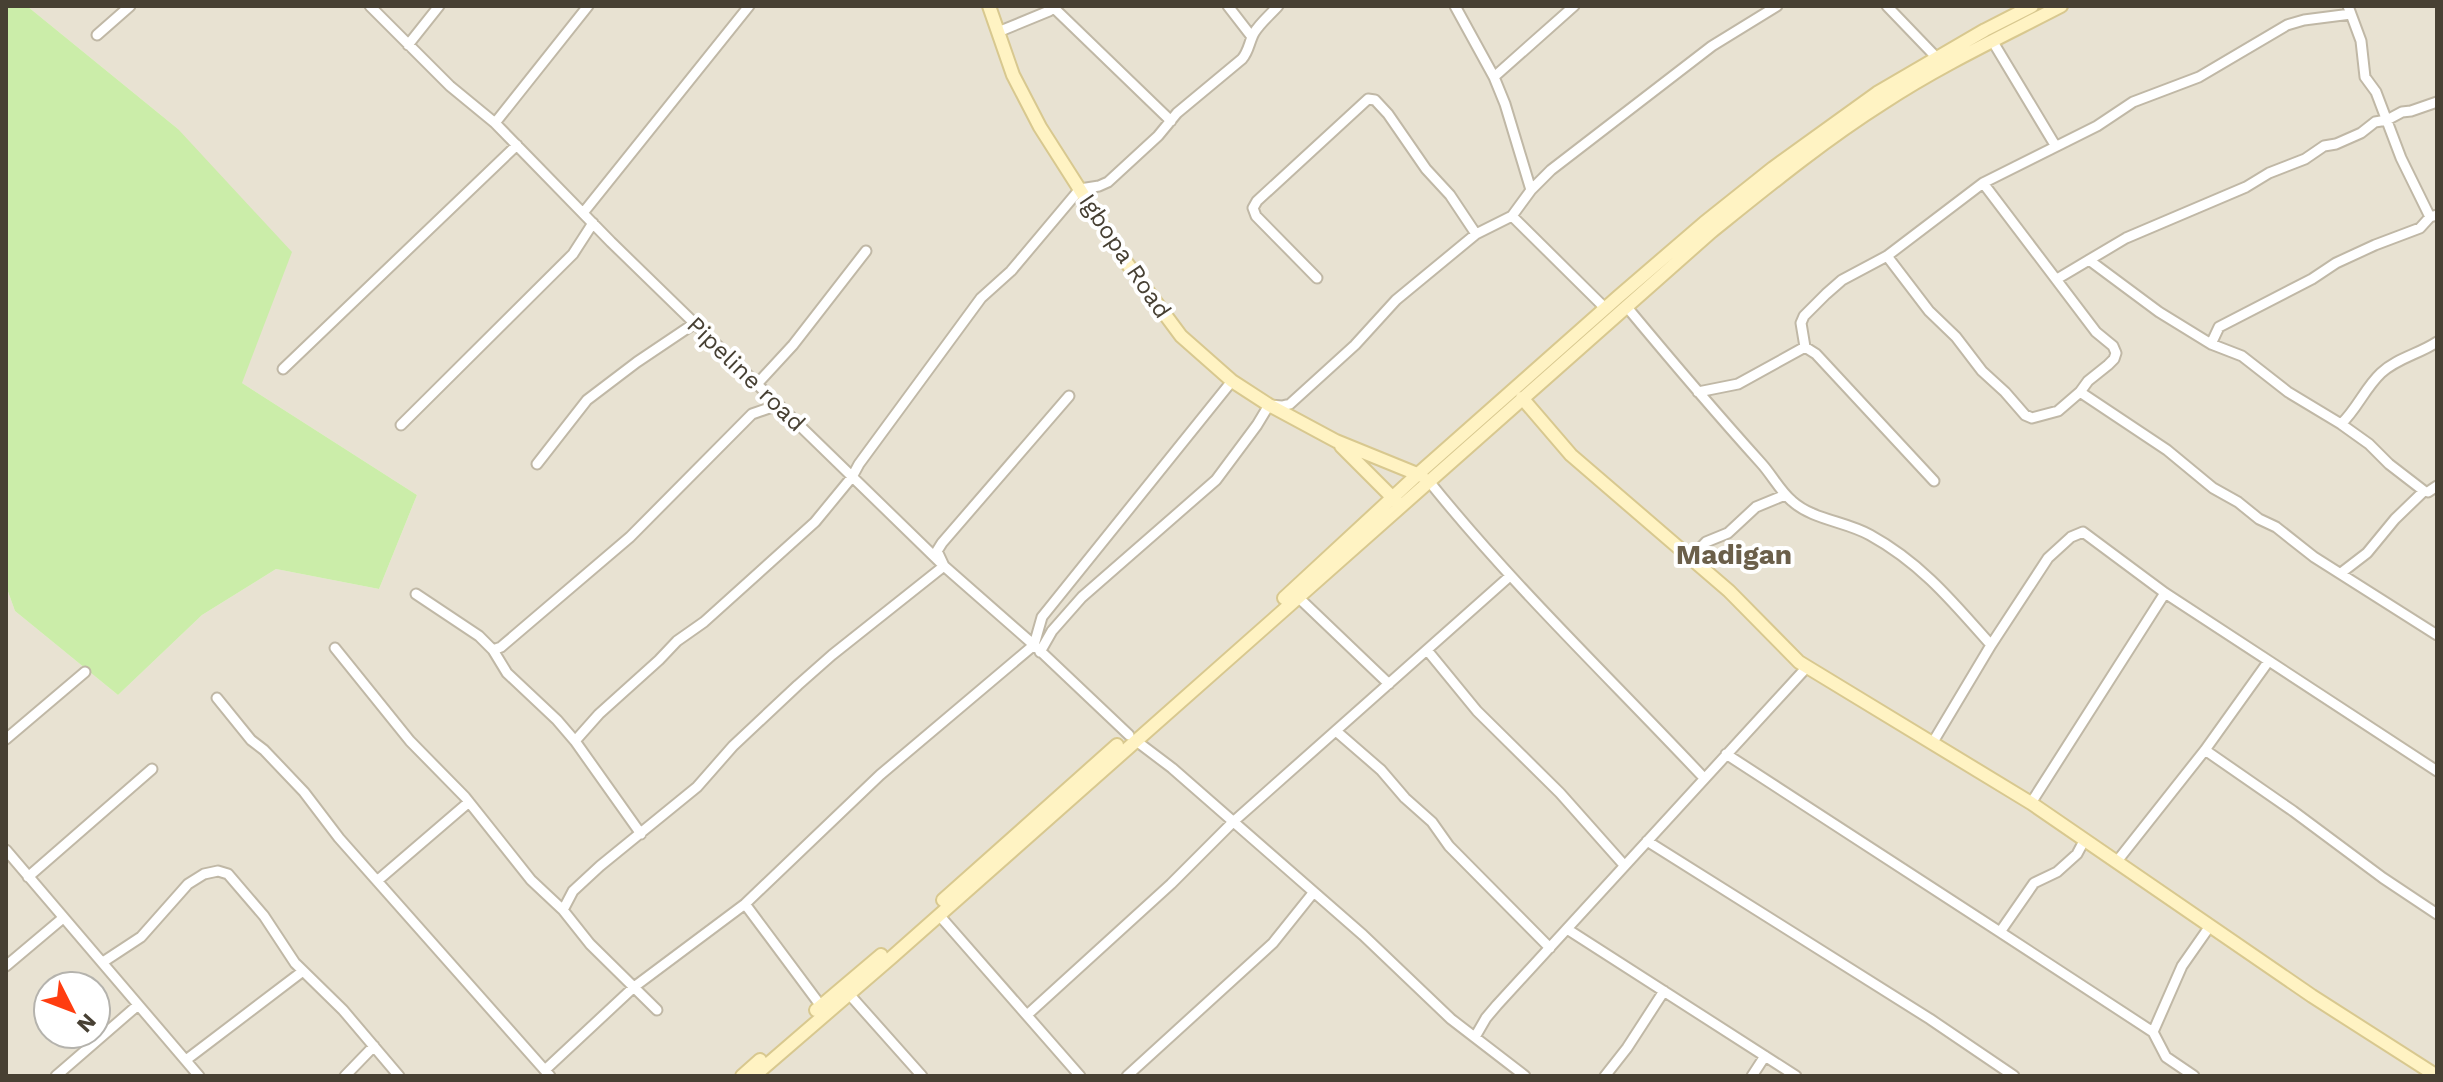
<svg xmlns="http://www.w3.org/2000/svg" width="2443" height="1082" font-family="'Work Sans',sans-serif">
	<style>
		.residential { fill: #e8e2d2; fill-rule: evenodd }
		.green { fill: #cbeda9 }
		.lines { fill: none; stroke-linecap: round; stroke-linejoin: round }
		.street-casing { stroke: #c0b8a6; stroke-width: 13 }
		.secondary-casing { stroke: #d8c88f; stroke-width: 16 }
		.street { stroke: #fff; stroke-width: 9 }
		.secondary { stroke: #fff3c3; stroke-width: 12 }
		.labels { text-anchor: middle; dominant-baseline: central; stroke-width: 8; stroke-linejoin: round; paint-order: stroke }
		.street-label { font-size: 24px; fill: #474033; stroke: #fff }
		.quarter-label { font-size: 28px; font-weight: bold; fill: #6b5f4a; stroke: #fff }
	</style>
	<rect width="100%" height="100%" fill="#f4f0e4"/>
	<path class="residential" d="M27 6H2437V1076H6V586L15 611 118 695 202 615 276 569 379 589 417 495 242 383 178 129ZM48 986H96V1034H48Z"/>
	<path class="green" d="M6 6H27L178 129 292 252 242 383 417 495 379 589 276 569 202 615 118 695 15 611 6 586Z"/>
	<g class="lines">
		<g class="street-casing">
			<path id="street" d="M370 6 450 86 495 123 611 242 944 566 1034 645 1129 735
				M1228 6 1252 37
				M1455 6 1494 77 1505 104 1531 190
				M1887 6 1937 58
				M2348 6 2361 41 2365 77 2376 92 2401 158 2430 217
				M1054 8 1171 121
				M998 32 1049 11 1056 6
				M97 35 130 6
				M1993 42 2055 145
				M408 45 439 6
				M1494 77 1574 6
				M495 123 588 6
				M583 213 749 6
				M1512 216 1606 309
				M1887 256 1929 311 1956 337 1982 371 2005 392 2025 415 2032 418 2058 411 2080 392 2088 381 2108 365 2114 359 2116 353 2113 346 2096 332 1983 183
				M2089 260 2159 312 2211 344 2242 356 2288 392 2341 424 2369 444 2389 464 2424 491 2428 492 2437 486
				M1317 278 1256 216 1253 208 1257 201 1368 99 1375 100 1388 114 1426 169 1450 195 1476 234
				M2057 279 2126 238 2246 187 2269 173 2305 159 2324 146 2336 144 2361 133 2375 122 2387 120 2402 112 2411 111 2437 102
				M1626 306C1670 359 1715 412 1761 463 1772 475 1780 491 1792 501 1813 520 1845 521 1870 535 1921 563 1953 602 1991 645
				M2211 344 2219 327 2312 279 2336 263 2375 245 2420 228 2430 217 2437 215
				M1805 347 1801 323 1804 316 1826 294 1842 280 1887 256 1983 183 2097 126 2133 102 2199 77 2287 25 2304 20 2351 14
				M283 369 517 145
				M757 384 793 345 866 251
				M1698 392 1738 384 1805 347 1816 354 1934 481
				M2080 392 2167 450 2213 488 2238 502 2259 519 2276 527 2314 557 2437 635
				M2341 424C2357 409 2365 388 2381 373 2397 358 2419 354 2437 342
				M401 425 573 254 593 223
				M537 464 587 400 637 362 695 323
				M1428 480C1513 586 1611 679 1704 778
				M1691 558 1706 542 1728 533 1756 507 1785 495
				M2341 573 2367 553 2395 519 2424 491
				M416 594 479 636 493 650 507 673 557 720 575 741 641 834
				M1298 597 1389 684
				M335 648 410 741 465 797 531 880 563 910 590 944 657 1010
				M493 650 501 647 630 537 752 414 778 405
				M1427 650 1477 711 1560 793 1624 865
				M1040 652 1052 631 1082 597 1216 480 1257 425 1269 405 1282 406 1290 404 1355 345 1396 300 1476 234 1512 216 1531 190 1551 170 1712 46 1777 6
				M217 698 251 740 264 750 304 792 339 838 550 1076
				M1336 731 1381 770 1405 798 1432 822 1449 846 1550 948
				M6 739 85 672
				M1135 740 1172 768 1363 935 1451 1019 1525 1076
				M575 741 599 714 659 660 677 641 704 622 815 522 852 477 859 464 981 298 1011 271 1080 189 1099 186 1108 182 1158 136 1177 113 1242 59C1249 51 1249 42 1254 33 1260 23 1270 15 1278 6
				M1933 742 1991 645 2048 558 2071 537 2083 532 2165 593 2437 771
				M2205 750 2293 811 2383 878 2437 914
				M1726 754 2000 932
				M2031 803 2165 593
				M2085 839 2077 854 2057 872 2034 883 2000 932 2153 1032
				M1647 841 1930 1019 2014 1076
				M6 850 199 1076
				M2118 860 2205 750 2268 662
				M28 877 152 769
				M377 881 469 802
				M745 904 821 1006
				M563 910 573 891 600 866 697 787 733 746 798 685 832 655 944 566 937 551 942 543 1069 396
				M939 915 1080 1076
				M1567 929 1796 1076
				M103 962 141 937 188 884 204 874 218 871 228 874 264 916 295 963 343 1010 399 1076
				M6 966 63 918
				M849 994 922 1076
				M1027 1015 1171 884 1233 822 1510 576
				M1475 1037 1486 1018 1497 1005 1807 667
				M186 1060 303 971
				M545 1070 634 987 745 904 880 775 1034 645 1042 617 1232 381
				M56 1076 138 1005
				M345 1076 374 1046
				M1127 1076 1273 943 1313 893
				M1605 1076 1627 1048 1664 991
				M1752 1076 1765 1056
				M2194 1076 2166 1057 2153 1032 2182 966 2210 926"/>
		</g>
		<g class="secondary-casing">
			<path id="secondary" d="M989 6 1013 75 1040 127 1126 262 1181 336 1232 381 1269 405 1336 441 1422 476
				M1522 398 1571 455 1729 591 1799 662 2031 803 2312 996 2437 1076
				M1341 446 1399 504
				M1284 598 1418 474 1618 297 1704 223 1773 168 1877 93 1985 30 2032 6
				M943 900 1117 745
				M816 1010 881 955
				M742 1076 760 1060
				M754 1076 892 957 1711 232C1767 187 1823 141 1883 103 1939 66 2001 37 2061 6"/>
		</g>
		<use href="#street" class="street"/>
		<use href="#secondary" class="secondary"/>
	</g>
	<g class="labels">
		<g class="street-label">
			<text transform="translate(1125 256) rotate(56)">Igbopa Road</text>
			<text transform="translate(746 374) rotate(44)">Pipeline road</text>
		</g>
		<g class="quarter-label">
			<text x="1734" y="554">Madigan</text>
		</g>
	</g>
	<rect width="2443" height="1082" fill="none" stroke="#474033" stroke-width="16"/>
	<g transform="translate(72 1010) rotate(132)"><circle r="38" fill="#ffffff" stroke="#b5b3ad" stroke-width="2"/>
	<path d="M0-6L14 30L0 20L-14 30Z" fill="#ff3d10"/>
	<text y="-12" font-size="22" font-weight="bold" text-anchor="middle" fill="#474033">N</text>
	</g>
</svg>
